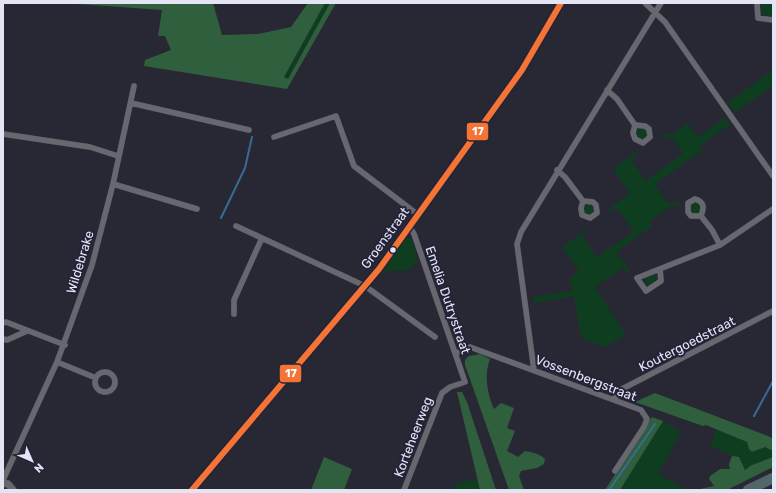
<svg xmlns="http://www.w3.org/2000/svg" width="776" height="493" font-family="Rubik,sans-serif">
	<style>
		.green { fill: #0f3d20 }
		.forest { fill: #2f5f3d }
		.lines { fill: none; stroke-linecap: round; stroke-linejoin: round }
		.stream { stroke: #386b94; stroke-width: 2 }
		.minor-casing { stroke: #44444e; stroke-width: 6 }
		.tertiary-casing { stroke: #44444e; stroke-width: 8 }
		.motorway-casing { stroke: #44444e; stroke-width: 11 }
		.minor { stroke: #676770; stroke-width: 5.5 }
		.tertiary { stroke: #676770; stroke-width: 7 }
		.motorway { stroke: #52676a; stroke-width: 10 }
		.bus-1-casing { stroke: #232339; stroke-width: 9 }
		.bus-1 { stroke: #f57335; stroke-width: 6 }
		.bus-dot { fill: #e4e5f4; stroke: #232339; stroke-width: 1.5 }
		.labels { text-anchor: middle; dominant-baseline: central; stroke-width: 4; stroke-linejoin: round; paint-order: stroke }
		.street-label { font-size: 13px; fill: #e4e5f4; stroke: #232339 }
		.line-badge { stroke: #232339; stroke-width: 1.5 }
		.badge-label { font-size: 11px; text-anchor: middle; font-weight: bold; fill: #fff }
	</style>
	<rect width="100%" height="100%" fill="#282834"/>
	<path class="green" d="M325 3H330L288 79 284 78Z
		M762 3H773L772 15 769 17 761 12Z
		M773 70V86L735 113 727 103Z
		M725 118 730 125 700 145 703 150 655 184 667 203 680 202 679 205 670 207 650 221 653 225 616 252 631 273 627 274 623 268 595 287 626 335 605 347 581 338 574 296 534 303 533 297 572 291 570 278 579 271 562 247 580 235 584 227 586 230 582 236 597 257 634 232 617 208 608 213 610 212 609 209 630 193 613 169 637 151 639 154 631 160 645 181 683 154 672 137 662 138 660 135 673 134 688 123 698 137Z
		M636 134a6 6 0 1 1 12 0a6 6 0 1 1-12 0Z
		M689.5 208a5.5 5.5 0 1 1 11 0a5.5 5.5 0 1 1-11 0Z
		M583.5 210a5.5 5.5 0 1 1 11 0a5.5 5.5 0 1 1-11 0Z
		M407 237 412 240 418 261 408 270 386 271 378 276 404 239Z
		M654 275 657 276 658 280 650 286 645 284 646 278Z
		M663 421 681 432 658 474 689 490H620Z
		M717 429 747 442 749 449 752 452C761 449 765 445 773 451V457L752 465 745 470 740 459 710 446Z
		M478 479 480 490H454L457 483Z"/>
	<path class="forest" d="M64 3H213L222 35 258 34 291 27 308 3H325L284 77 288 79 330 3H336L287 89 144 66 145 60 171 50 165 36H158L162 10Z
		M480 354 490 359C484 375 487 393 494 409L501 403 514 408 507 428 515 431 507 451 518 457 525 451C532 452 540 454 545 459L544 464 537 468 521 471 519 476 524 490H509L465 365V360L469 356Z
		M462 392 467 402 496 490H480L457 392Z
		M655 393 768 436 773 439V451L765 447 752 452 749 449 747 442 706 425 703 426 635 402Z
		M652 417 663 421 620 490H605Z
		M732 456 739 457 745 470 752 465 773 457V467L727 490H695L714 486 709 479 710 476 720 469H730L729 464Z
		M324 457 352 469 344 490H311Z"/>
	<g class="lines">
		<path class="stream" d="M221 218 245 168 252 137
			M754 416 773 381
			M609 490 655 424"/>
		<g class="minor-casing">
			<path id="minor" d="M645 3 665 22 773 176
				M757 3 758 18 773 20
				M607 90 617 99 635 125 645 126 649 129 650 137 643 143 635 139 633 133 635 125
				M131 103 249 130
				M3 134 90 147 118 156
				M274 137 336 116 354 166 417 214
				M557 170 565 177 583 201 581 208 582 215 590 218 597 213 596 205 593 202 583 201
				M113 184 197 209
				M701 216H691L688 212V203L695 199C705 202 704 208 701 216L712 230 720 245
				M236 226 365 286 435 337
				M660 269 661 281 646 291 637 278 720 245 773 209
				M234 314V300L262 238
				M3 323 6 322 65 345
				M3 339 7 340 27 331
				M456 353 470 347 478 350 641 410 647 419 644 427 615 471
				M57 362 96 378
				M534 370 517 244 521 232 661 3
				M95 382a10 10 0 1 1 20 0a10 10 0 1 1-20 0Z
				M614 399 622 389 773 311
				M3 480 57 362 92 265 113 184 134 86
				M404 490 442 393 450 387 465 382 414 234 409 226"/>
		</g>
		<g class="tertiary-casing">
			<path id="tertiary" d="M3 483 8 484 13 490
				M192 490 379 269 522 70 561 3"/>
		</g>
		<g class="motorway-casing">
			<path id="motorway" d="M748 490 773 478"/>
		</g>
		<use href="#minor" class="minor"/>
		<use href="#tertiary" class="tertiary"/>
		<use href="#motorway" class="motorway"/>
		<g class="bus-1-casing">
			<path id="bus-1" d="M192 490 379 269 522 70 561 3"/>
		</g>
		<use href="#bus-1" class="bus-1"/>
	</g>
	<circle class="bus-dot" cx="393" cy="250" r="3.5"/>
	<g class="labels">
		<g class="street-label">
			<text transform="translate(385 238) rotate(-54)">Groenstraat</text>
			<text transform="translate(80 262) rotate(-73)">Wildebrake</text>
			<text transform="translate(448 300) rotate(71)">Emelia Dutrystraat</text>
			<text transform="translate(687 344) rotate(-27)">Koutergoedstraat</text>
			<text transform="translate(586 378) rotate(21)">Vossenbergstraat</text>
			<text transform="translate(413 437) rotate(-69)">Korteheerweg</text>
		</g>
	</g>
	<g class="line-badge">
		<rect x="466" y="122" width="23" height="19" rx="4" fill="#f57335"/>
		<rect x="279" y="364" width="23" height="19" rx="4" fill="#f57335"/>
	</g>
	<g class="badge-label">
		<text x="478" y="135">17</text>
		<text x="291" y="377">17</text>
	</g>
	<rect width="776" height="493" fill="none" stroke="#e4e5f4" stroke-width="8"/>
	<g transform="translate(32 461) rotate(135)" stroke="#232339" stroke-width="3" paint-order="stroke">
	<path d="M0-3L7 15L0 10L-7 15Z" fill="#e4e5f4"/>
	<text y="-6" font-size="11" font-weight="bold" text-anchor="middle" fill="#e4e5f4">N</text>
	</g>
</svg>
